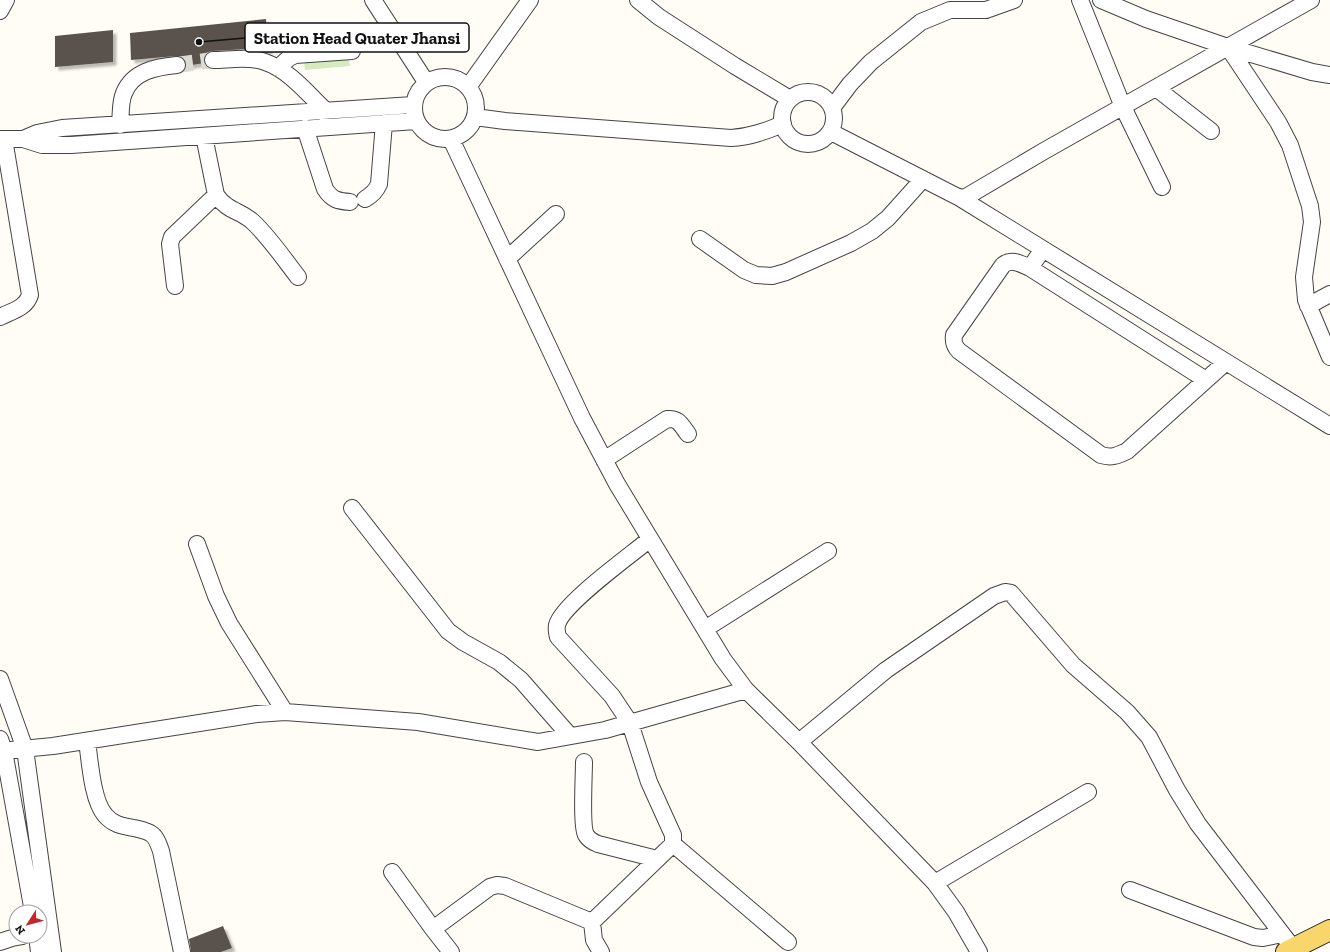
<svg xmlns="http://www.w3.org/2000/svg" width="1330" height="952" viewBox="0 0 1330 952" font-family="'Zilla Slab',serif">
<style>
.green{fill:#d5ebbd}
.building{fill:#5a524d;filter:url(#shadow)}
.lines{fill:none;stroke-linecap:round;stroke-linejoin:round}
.minor-tunnel{stroke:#dbdad3;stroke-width:16;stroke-dasharray:16 8;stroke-linecap:butt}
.minor-casing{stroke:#444;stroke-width:18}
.major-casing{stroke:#222;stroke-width:22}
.minor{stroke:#fff;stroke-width:16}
.major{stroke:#f9d66b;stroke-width:20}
.leader{fill:none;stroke:#111;stroke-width:1.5}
.callout-dot{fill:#111;stroke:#fff;stroke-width:1.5}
.callout{fill:#fff;stroke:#111;stroke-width:1.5}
.callout-label{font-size:17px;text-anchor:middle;font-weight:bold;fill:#111}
</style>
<defs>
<filter id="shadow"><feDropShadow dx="3.5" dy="3.5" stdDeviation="1" flood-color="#0004"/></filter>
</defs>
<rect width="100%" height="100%" fill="#fffdf5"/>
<!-- green -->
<path class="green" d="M347,49L350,66L305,70L303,53Z"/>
<!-- building -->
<path class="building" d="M266,19L267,35L290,31V35L337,31L336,43L294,46L288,48L268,49L269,52L246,49L212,51L208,52L205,55L204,63L186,66L184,59L181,56H176L131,60L130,33Z
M113,30V62L55,67V36Z
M223,926L232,948L221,952H191L189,939Z"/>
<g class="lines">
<!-- minor-tunnel -->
<path class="minor-tunnel" d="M177,65L213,60"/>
<defs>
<path id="minor" d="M373,0L426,82
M638,0L659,17L735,66L790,99
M1080,0L1123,107L1162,187
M1101,0L1146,19L1228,47L1312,72L1330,75
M0,11L6,0
M1228,47L1278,122L1290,145L1310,206L1312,222L1304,277L1306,300L1330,357
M213,60C228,60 251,56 265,62C289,70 308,94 325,110L326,115
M278,68L289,58L295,55L352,51
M414 108a31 31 0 1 1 62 0a31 31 0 1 1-62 0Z
M468,87L530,0
M1156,88L1211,131
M782 118a26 26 0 1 1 52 0a26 26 0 1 1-52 0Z
M832,108L850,84L871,62L921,22L950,10H986L1014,0
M475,117L505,121L731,138C750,137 766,131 783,124
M120,125C121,115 120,102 124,93C133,71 156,67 177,65
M305,128L325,189C332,200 338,201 350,202
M831,132L960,198L1330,426
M204,136L216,195C228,212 240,210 253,222C270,238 284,259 298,277
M0,139H23L42,145H71L416,121
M23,139L37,133L62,128L413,105
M451,139L582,418L617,484L723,659L746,690L799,742L935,883L956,912L979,952
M960,198L966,197L1044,151L1311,0
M365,199C372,195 376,191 379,184L384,123
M700,239L744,270L756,275L772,276L786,272L851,243L872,231L888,218L923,179
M1043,249L1030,268C1021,264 1012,258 1003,265L954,335C953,342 954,346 959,351L1101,455C1111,458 1117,456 1127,451L1226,362
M507,259L556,214
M1030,268L1206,380
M175,286L170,244L172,237L216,195
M1308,306L1330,294
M0,317C12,311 26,308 30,295L4,139
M604,460L667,419C679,418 681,425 688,434
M352,508L448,631L463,642L499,662L521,680L570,736
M197,544L216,596L229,623L285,712
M705,629L828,551
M0,679L25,749L53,952
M0,739L4,751L33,912
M87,741C90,761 92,800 105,815C117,830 135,825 150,833C156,836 159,845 161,851L182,952
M799,742L886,670L994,596L1005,592L1011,593L1073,665L1127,712L1149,737L1177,790L1198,824L1296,952
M0,751L53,746L257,714L285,712L418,722L538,742L605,730L746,690
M584,762C584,775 581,826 586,835C589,840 593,842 598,844L657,859
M673,844L788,942
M392,872L433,929
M935,883L1088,792
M1130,890L1254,937L1263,938L1282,934
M592,922L594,940L601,952
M37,936L39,952
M0,942L12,938L23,936
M451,952L433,929L490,887L497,885L505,886L592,922L673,844V835L649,782L630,723L612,696L558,637C557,633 556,630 557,625C562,604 631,555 650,539"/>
<path id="major" d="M1286,952L1330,930"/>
</defs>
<!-- minor casing -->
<use href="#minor" class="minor-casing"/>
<!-- major casing -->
<use href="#major" class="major-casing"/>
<!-- minor -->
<use href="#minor" class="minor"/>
<!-- major -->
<use href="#major" class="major"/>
</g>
<!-- callouts -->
<path class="leader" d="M199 42L245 38"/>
<circle class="callout-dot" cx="199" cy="42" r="4"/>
<rect class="callout" x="245" y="23" width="224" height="29" rx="4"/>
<g class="callout-label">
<text x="357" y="44">Station Head Quater Jhansi</text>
</g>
<!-- north arrow -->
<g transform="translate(28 924) rotate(234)"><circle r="19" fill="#ffffff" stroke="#a0a0a0"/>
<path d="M0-3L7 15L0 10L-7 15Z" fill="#c4262e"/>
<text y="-6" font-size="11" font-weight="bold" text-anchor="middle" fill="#111111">N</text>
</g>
</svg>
